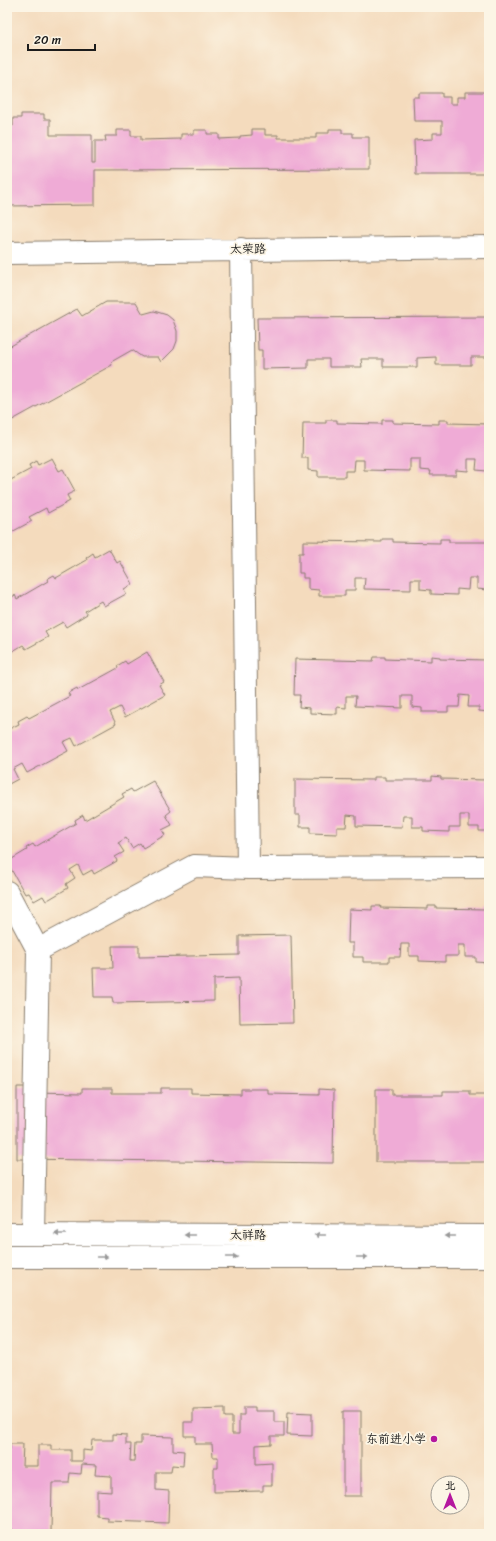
<svg xmlns="http://www.w3.org/2000/svg" width="496" height="1541" viewBox="0 0 496 1541" font-family="Sriracha,'LXGW WenKai TC',sans-serif">
<style>
.building{fill:#efabd6}
.lines{fill:none;stroke-linecap:round;stroke-linejoin:round}
.street-casing{stroke:#887c6c;stroke-width:24}
.secondary-casing{stroke:#887c6c;stroke-width:24}
.street{stroke:#fff;stroke-width:22}
.secondary{stroke:#fff;stroke-width:22}
.oneway{fill:#999}
.poi-dot{fill:#b5179e;stroke:#fcf5e5;stroke-width:1.5}
.labels{text-anchor:middle;dominant-baseline:central;stroke-width:3.5;stroke-linejoin:round;paint-order:stroke}
.street-label{font-size:12px;fill:#1c1c1c;stroke:#fcf5e5}
.poi-label{font-size:12px;fill:#1c1c1c;stroke:#fcf5e5;text-anchor:end}
</style>
<rect width="100%" height="100%" fill="#fcf5e5"/>
<filter id="ink" filterUnits="userSpaceOnUse"><feTurbulence type="fractalNoise" baseFrequency=".025" numOctaves="2"/><feDisplacementMap in="SourceGraphic" scale="8" xChannelSelector="R" yChannelSelector="G"/><feConvolveMatrix kernelMatrix="1 2 1 2 8 2 1 2 1" color-interpolation-filters="sRGB"/></filter>
<filter id="wash" filterUnits="userSpaceOnUse"><feTurbulence type="fractalNoise" baseFrequency=".012" numOctaves="4" result="noise"/><feDisplacementMap in="SourceGraphic" scale="16" xChannelSelector="R" yChannelSelector="G"/><feGaussianBlur stdDeviation="0.9" result="paint"/><feColorMatrix in="noise" values="0 0 0 0 0 0 0 0 0 0 0 0 0 0 0 0 0 1.4 0 .05"/><feComposite in="paint" operator="in"/></filter>
<g filter="url(#wash)">
<rect width="100%" height="100%" fill="#f4dbbd"/>
<g id="blocks">
<!-- building -->
<path class="building" d="M465,92H489V174H415L414,140L433,139V133H442V121H414L413,97H419V93H442V97H450V104H457V97H465Z
M21,114H44V119H50V135H92V163H95V141H106L105,136H117V130H131V136H141V140L181,139V134H194V130H207V134H219V139L240,138V136L252,135V129H265V135H278V138H316V133H329V129H342V133H353V137H369V169L95,170V205L7,206V126H13V118H21Z
M106,302H136L143,314L154,311L167,315L173,320L177,331V341L174,349L161,362L158,357H142L132,350L111,362L112,365L7,423V348L77,309L82,316Z
M489,317V357H471V365H436V357L417,358V367H383V359H361L362,367H329V359H308V368L262,369V350H258L257,318Z
M326,420H337V423L382,424V420H393V423L439,424V420H448V423L489,424V475H487V471L476,470L477,459H468V471L456,470V475H430L431,471L420,470V459H410V471L364,470V460H355L354,471H345V477H318V471L308,470V458H302L303,423H326Z
M52,458L59,471L63,469L75,491L67,495L70,501L48,513L46,508L29,517L32,521L8,534L7,482L31,469L29,465L36,461L38,465Z
M382,539H393V542L440,543V539H449V542H489V594H487V590L477,589V578H469L468,590L457,589V595L431,594V590L420,589V579H411V590L364,589L365,578H355V590H345V596H319V590L308,589V578H303V573H299V553H303V541L382,542Z
M109,549L117,563L120,561L133,584L124,589L126,594L104,606L101,601L85,611L87,614L66,627L63,622L45,632L48,637L26,649L23,645L8,654L10,658L7,660V604L10,602L9,599L15,595L17,599L48,581L47,579L54,575L56,578L87,560L86,558L93,553L95,557Z
M147,652L164,682L159,685L165,695L125,717L120,707L110,712L116,724L76,746L72,738L63,742L68,751L27,773L22,764L13,769L18,779L7,785V730L19,724L18,721L27,716L29,718L70,696L68,693L77,688L78,690L118,668L117,666L125,661L127,664Z
M431,656L440,657V659L487,660V657H489V712L479,711V707H468L469,696L460,695L459,707H448V712H422V708L412,707V696H402V708L355,706L356,696H346V708L337,707V714L310,713V708L299,707L300,695H294L295,659L373,661L374,657H385V659L431,661Z
M432,776L441,777V779L487,780V777H489V831H479V827H469V815H460V827H449V832L423,831V827H412V816H403L402,827L356,826V816L347,815L346,827H337V834L310,833V827H300V815H295V779L374,780V777H385V780H432Z
M153,781L171,811L166,815L172,825L162,830L165,835L143,848L140,843L132,848L126,838L118,843L124,852L115,857L117,861L94,874L92,870L83,875L78,865L70,870L75,878L66,884L68,888L46,901L43,896L34,901L29,893L25,894L7,862L27,850L26,848L33,844L35,847L76,823L75,820L83,815L85,820L124,797L122,794L131,789L133,792Z
M372,906H381L380,908L428,909V906H436V908L485,909V906H489V963L476,962V957H465V945H458V956H445V962L419,961V956H409V944H401L400,957H389V962H363V957H353V943H348L349,909L372,910Z
M291,935L293,1023L240,1024L239,978L214,979V1001L113,1003L112,997H94L93,968H113L112,946H139V957L239,955V936Z
M17,1087H34L33,1092L82,1093V1088H112V1093H161V1088H191V1093L241,1094V1089H268V1094L319,1095V1089L334,1090L333,1163L17,1159Z
M376,1089H392V1095H443V1091H470V1095H489V1162H376Z
M244,1407H255V1411H274V1422H284V1436H271V1444L256,1445V1464L272,1463V1485H263V1491L214,1492V1468H218V1457H213L212,1444H195V1436H184V1422H193V1409L225,1408V1417H232V1434H239V1415H244Z
M343,1411H361V1496H343Z
M288,1412L312,1413V1436L287,1435Z
M113,1434L126,1435V1444H131L130,1461H134L135,1444H141V1436L173,1437V1450L184,1451L183,1466L172,1465L171,1472H156V1490L169,1491L168,1523L107,1521V1517L97,1516V1491L111,1492V1476L95,1475L96,1465L82,1464L81,1474L70,1473L69,1483H52L51,1533L17,1534V1531H11V1528H7L9,1490H7V1449H10V1444H23L22,1466H38V1445H51V1450H71V1461H83V1450L91,1451L92,1440H113Z"/>
</g>
</g>
<g filter="url(#ink)">
<use href="#blocks" fill-opacity="0" stroke="#887c6c" stroke-width="1"/>
<g class="lines">
<defs>
<path id="street" d="M241,249L248,868
M7,253L489,247
M7,892L38,950L33,1234
M38,950L194,866L248,868L489,867"/>
<path id="secondary" d="M7,1234L489,1236
M7,1257H489"/>
</defs>
<!-- street casing -->
<use href="#street" class="street-casing"/>
<!-- secondary casing -->
<use href="#secondary" class="secondary-casing"/>
<!-- street -->
<use href="#street" class="street"/>
<!-- secondary -->
<use href="#secondary" class="secondary"/>
</g>
<!-- one-way arrows -->
<defs><path id="oneway-solid" d="M-6-.8H1V-3.2L6.5 0L1 3.2V.8H-6Z"/></defs>
<g class="oneway">
<use href="#oneway-solid" transform="translate(60 1234) rotate(-180)"/>
<use href="#oneway-solid" transform="translate(190 1235) rotate(-180)"/>
<use href="#oneway-solid" transform="translate(320 1235) rotate(-180)"/>
<use href="#oneway-solid" transform="translate(450 1236) rotate(-180)"/>
<use href="#oneway-solid" transform="translate(102 1257)"/>
<use href="#oneway-solid" transform="translate(232 1257)"/>
<use href="#oneway-solid" transform="translate(362 1257)"/>
</g>
</g>
<!-- markers -->
<circle class="poi-dot" cx="434" cy="1439" r="4"/>
<g class="labels">
<!-- street labels -->
<g class="street-label">
<text transform="translate(248 249) rotate(-1)">太荣路</text>
<text x="248" y="1235">太祥路</text>
</g>
<!-- poi labels -->
<g class="poi-label">
<text x="426" y="1439">东前进小学</text>
</g>
</g>
<!-- margin -->
<rect width="496" height="1541" fill="none" stroke="#fcf5e5" stroke-width="24"/>
<!-- north arrow -->
<g transform="translate(450 1495)"><circle r="19" fill="#fcf5e5" stroke="#a29e95"/>
<path d="M0-3L7 15L0 10L-7 15Z" fill="#b5179e"/>
<text y="-6" font-size="11" font-weight="bold" text-anchor="middle" fill="#1c1c1c">北</text>
</g>
<!-- scale -->
<path d="M28 44v6h67v-6" fill="none" stroke="#1c1c1c" stroke-width="2"/>
<text x="34" y="44" font-size="12" fill="#1c1c1c" stroke="#fcf5e5" stroke-width="3" paint-order="stroke">20 m</text>
</svg>
